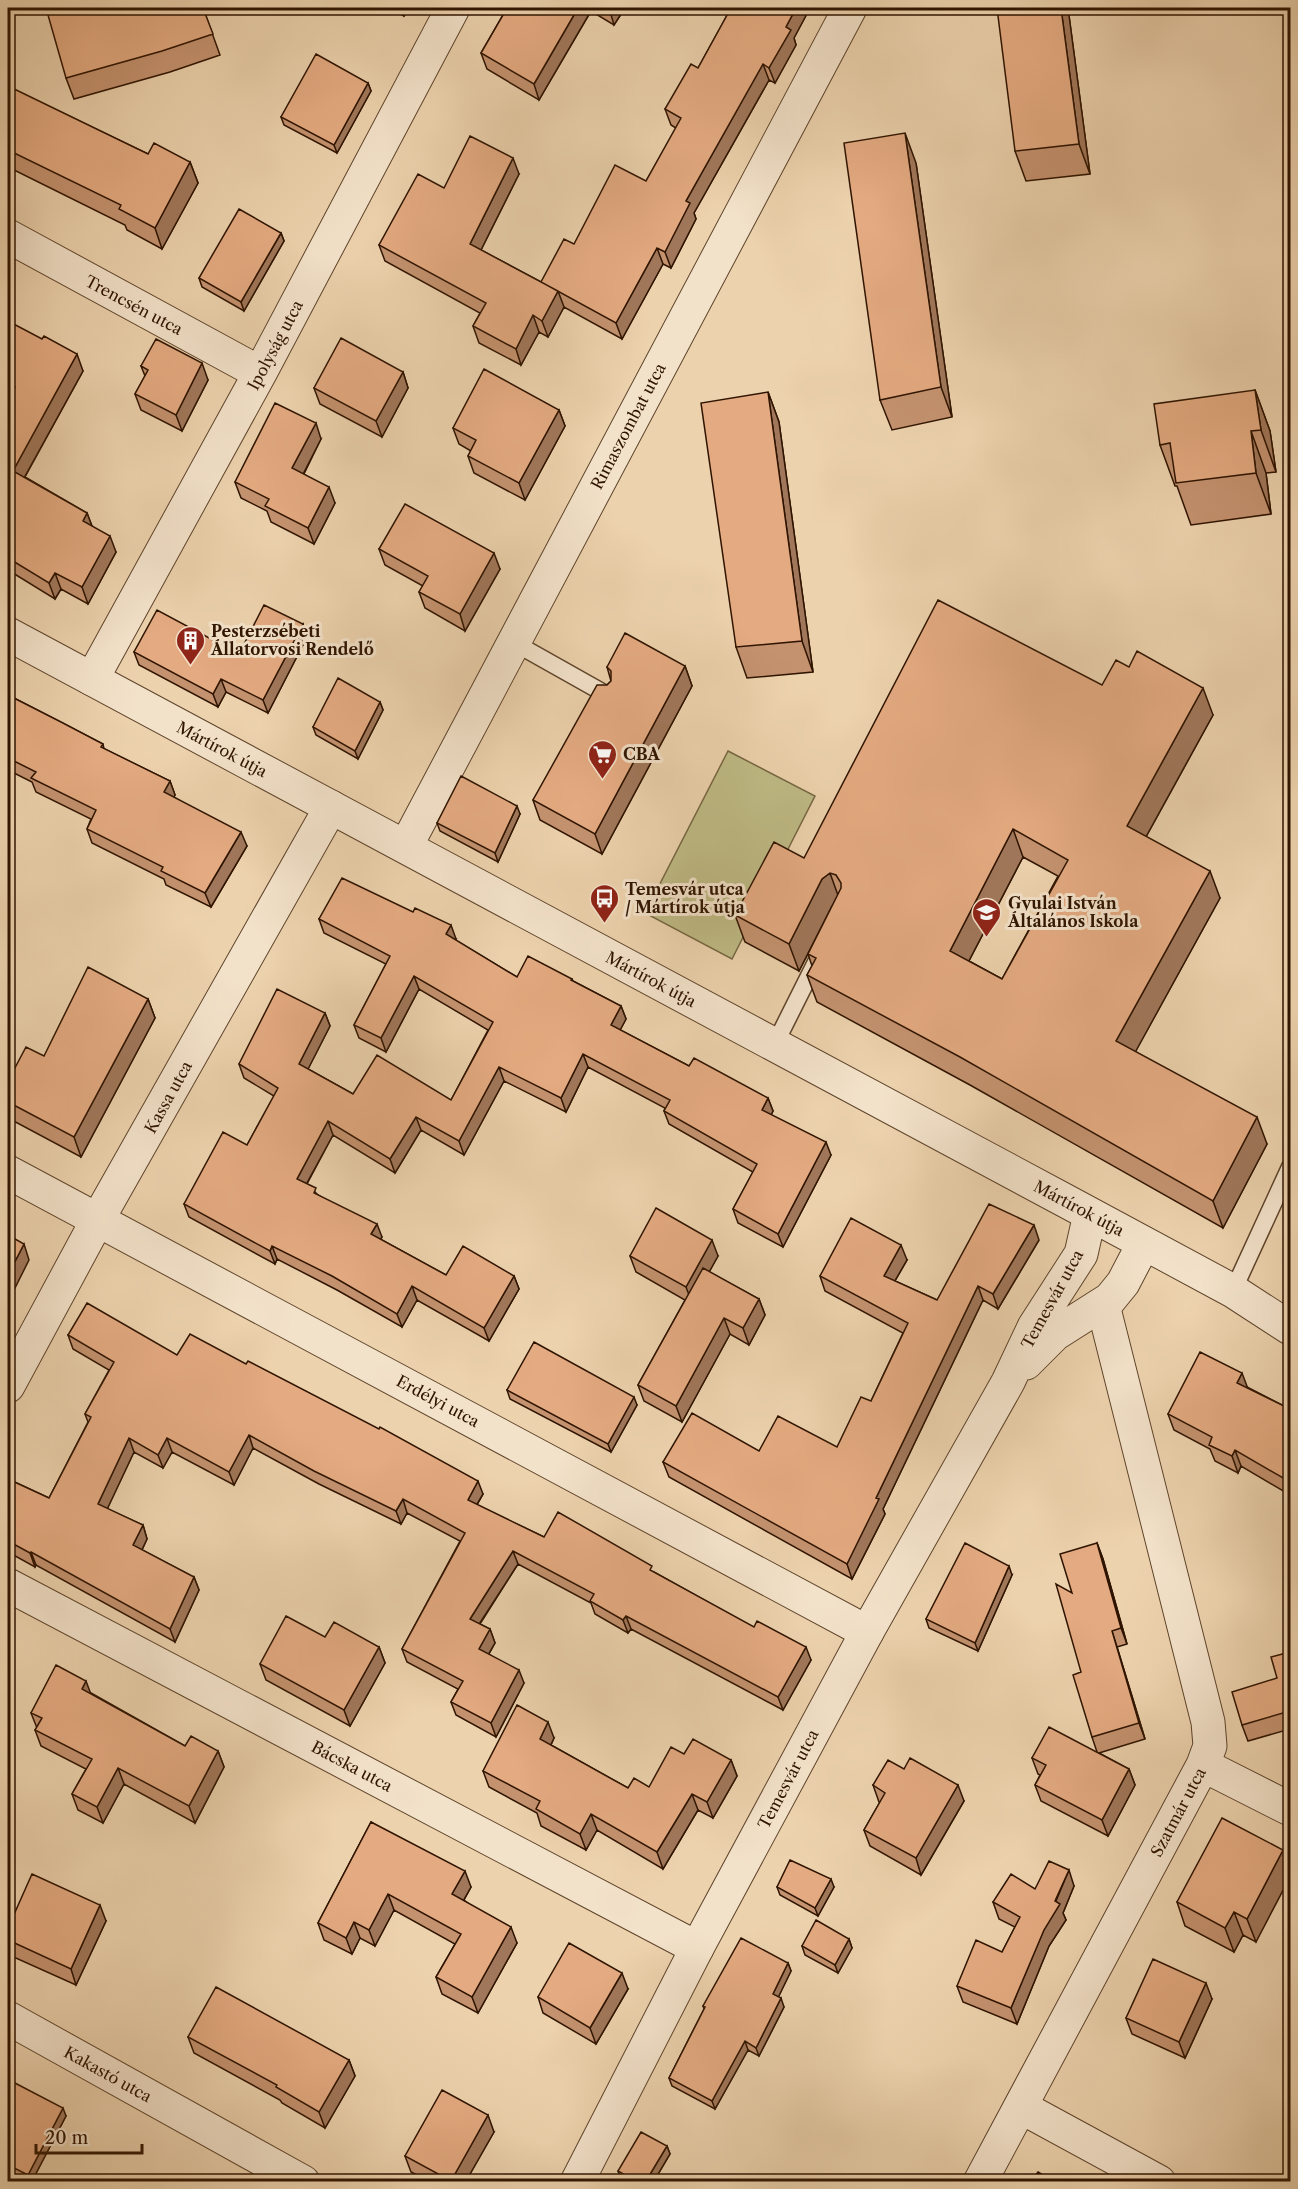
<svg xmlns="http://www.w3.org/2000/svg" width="1298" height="2189" viewBox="0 0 1298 2189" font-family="'Libre Caslon Text',serif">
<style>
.pitch{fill:#beba85;stroke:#766742;stroke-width:1.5}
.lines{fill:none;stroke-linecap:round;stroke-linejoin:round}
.service-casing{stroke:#5e442b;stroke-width:19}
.minor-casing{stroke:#5e442b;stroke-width:35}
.tertiary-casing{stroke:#5e442b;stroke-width:35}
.service{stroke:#f3e2ca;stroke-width:16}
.minor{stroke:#f3e2ca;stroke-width:33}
.tertiary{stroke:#f3e2ca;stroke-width:33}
.wall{fill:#c4926f;stroke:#2f1400;stroke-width:1.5;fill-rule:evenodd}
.shaded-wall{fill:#a0775a;stroke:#2f1400;stroke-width:1.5}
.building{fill:#e4aa81;stroke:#2f1400;stroke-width:1.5;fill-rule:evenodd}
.labels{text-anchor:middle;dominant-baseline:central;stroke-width:6;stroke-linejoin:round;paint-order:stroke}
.street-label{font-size:16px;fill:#2f1400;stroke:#f3e2ca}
.poi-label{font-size:16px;font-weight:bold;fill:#2f1400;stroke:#f3e2ca;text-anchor:start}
</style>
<rect width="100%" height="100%" fill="#ecd2ad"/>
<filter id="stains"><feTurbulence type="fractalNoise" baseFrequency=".00333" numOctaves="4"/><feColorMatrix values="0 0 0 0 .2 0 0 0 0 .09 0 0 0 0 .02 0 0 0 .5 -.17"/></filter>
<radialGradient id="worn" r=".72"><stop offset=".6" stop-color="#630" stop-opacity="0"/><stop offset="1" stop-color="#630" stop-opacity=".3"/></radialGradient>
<!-- pitch -->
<path class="pitch" d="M728,751L815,796L732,959L645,913Z"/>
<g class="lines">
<defs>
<path id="service" d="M513,642L609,696
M774,1046L818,958
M1233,1291L1290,1167"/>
<path id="minor" d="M8,236L260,373
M92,679L260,373L453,8
M406,846L850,8
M8,1172L867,1632
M8,1386L98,1219L331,807
M8,1585L697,1948
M1203,1765L1290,1809
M8,2018L303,2182
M1021,2107L1159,2182
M980,2182L1203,1765L1210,1746L1208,1722L1103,1305"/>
<path id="tertiary" d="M8,634L1064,1200L1233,1291L1290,1328
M1026,1363L1055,1334L1110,1299L1123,1283L1144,1243
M577,2182L697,1948L867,1632L1008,1382L1034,1327L1081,1254L1090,1214"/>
</defs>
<!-- service casing -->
<use href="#service" class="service-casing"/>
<!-- minor casing -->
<use href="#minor" class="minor-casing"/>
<!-- tertiary casing -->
<use href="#tertiary" class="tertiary-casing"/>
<!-- service -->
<use href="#service" class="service"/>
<!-- minor -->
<use href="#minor" class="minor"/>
<!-- tertiary -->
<use href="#tertiary" class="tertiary"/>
</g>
<!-- wall -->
<path class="wall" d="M203,8L220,55L170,72L74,99L66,78Z
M388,8H409L404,16Z
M507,8H625L614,25L591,11L539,100L487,69L481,53Z
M731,8H810L794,38L796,45L775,83L769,80L694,213L696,219L671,268L663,264L622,339L564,307L548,337L539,332L521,365L479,343L473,326L480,313L385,261L379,245L444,188L519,174L481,250L541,282L574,244L646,181L676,128L671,125L665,109L698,68Z
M1068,8L1090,174L1026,181L1015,151Z
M368,83L371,91L337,153L284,125L281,117Z
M8,87L148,154L190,162L198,183L162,249L127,230L125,225L8,167Z
M916,163L952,417L892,430L880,400Z
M281,233L284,241L244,311L202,287L199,278Z
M8,321L83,371L25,477L87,513L92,526L116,552L88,604L61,589L55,599L8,570V402L10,398L8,396Z
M141,366L208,380L182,431L141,410L135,394L145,376Z
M403,372L408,388L382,437L320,404L314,388Z
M1255,390L1270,431L1276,472L1266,473L1271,514L1191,525L1177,486H1175L1160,445Z
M768,392L779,422L813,672L747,678L736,647Z
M559,410L565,426L525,500L474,473L468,456L471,451L459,444L453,428Z
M321,439L304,474L335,503L314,544L271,522L267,511L241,498L235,482Z
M379,549L500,569L465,631L425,608L419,592L423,586L385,565Z
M303,624L307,637L268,713L226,692L218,707L139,665L134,652L239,654Z
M685,666L692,686L602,854L540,820L533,800L607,685L611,681L607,667Z
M1102,685L1213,715L1146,837L1220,898L1135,1052L1267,1144L1223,1228L970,1085L817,1002L807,975L812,966L808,954L799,971L745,942L735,915L804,858ZM1023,857L1058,876L1002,979L969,961Z
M8,695L103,744L104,749L170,781L175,795L174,797L247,846L211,907L166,885L164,879L92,843L87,829L91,819L36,792L32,782L8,770Z
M380,702L383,710L358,759L316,735L313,727Z
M520,814L498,862L440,831L437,823Z
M319,919L456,939L455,940L517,977L572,979L573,981L621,1006L626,1019L620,1030L689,1066L768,1098L773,1111L771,1115L831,1155L783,1247L738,1223L733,1209L753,1172L669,1124L664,1111L665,1108L588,1067L566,1112L504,1081L464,1155L421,1130L395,1173L333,1135L307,1184L318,1195L382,1237L380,1239L446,1275L514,1276L519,1289L489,1341L417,1300L402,1327L337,1290L277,1259L275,1264L189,1217L184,1204L247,1145L274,1096L244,1078L239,1064L325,1013L330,1026L308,1069L353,1094L451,1100L488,1030L419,989L386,1052L359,1038L354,1025L386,964L324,933Z
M148,999L155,1018L81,1157L8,1118V1081L44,1056Z
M1039,1240L998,1309L983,1300L883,1509L885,1514L852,1579L669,1477L663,1462L759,1451L837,1447L871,1401L903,1333L825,1291L820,1276L907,1260L895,1281L937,1300Z
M630,1256H718L709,1272L759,1299L765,1315L749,1345L730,1334L682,1422L644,1401L638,1385L685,1300L636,1272Z
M68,1335L177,1355L483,1494L477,1505L544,1537L654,1572L811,1660L783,1710L631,1629L628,1633L595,1614L591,1603L518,1564L480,1624L490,1629L495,1643L489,1654L524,1683L496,1737L456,1715L451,1702L458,1689L407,1662L402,1649L460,1541L407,1513L401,1524L319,1484L253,1448L234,1485L172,1452L163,1468L134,1452L107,1509L143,1525L147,1539L142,1550L194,1577L199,1590L175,1642L36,1565L35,1567L8,1552V1479L49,1498L88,1422L85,1414L109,1370L73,1349Z
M1247,1387L1290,1409V1495L1241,1466L1238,1473L1215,1461L1210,1449L1174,1430L1168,1414Z
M507,1390L637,1405L611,1452L510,1399Z
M1097,1543L1103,1559L1127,1644L1117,1647L1145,1739L1099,1753L1129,1769L1135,1785L1108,1836L1041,1801L1035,1785L1040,1775L1038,1774L1032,1758L1097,1752L1092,1737L1081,1672L1072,1593Z
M1012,1575L978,1651L929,1628L926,1619Z
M325,1637L379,1647L385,1663L350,1726L266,1680L260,1664Z
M1290,1652V1729L1248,1741L1242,1725L1277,1678Z
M91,1693L185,1746L218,1751L224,1767L195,1823L124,1784L103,1823L78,1810L72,1794L86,1769L41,1746L35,1730L37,1728L31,1713Z
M554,1738L551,1745L628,1788L649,1787L684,1754L731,1760L737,1776L713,1818L698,1810L663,1869L597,1830L586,1850L541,1826L537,1813L489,1787L483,1771Z
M873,1785L964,1801L921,1875L870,1846L864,1830L880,1802H879Z
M371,1822L471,1887L464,1900L517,1943L478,2013L442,1994L436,1977L455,1944L394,1910L375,1946L360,1938L352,1954L324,1940L318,1923Z
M1283,1850L1256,1942L1243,1935L1234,1952L1185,1926L1177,1902Z
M1074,1886L1063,1913L1066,1920L1049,1946L1017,2024L963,2002L957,1986L1002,1952L1015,1927L999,1919L993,1902L1035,1889Z
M777,1887H834L818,1916L780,1895Z
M106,1921L76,1985L9,1955L8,1951V1928Z
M849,1939L852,1948L838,1973L805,1955L802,1946Z
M788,1963L791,1971L778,1997L784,2007L759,2056L748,2050L715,2109L672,2086L669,2078L704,2009L703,2006Z
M628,1989L596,2044L543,2013L538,1997Z
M1212,1999L1185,2058L1132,2034L1126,2018Z
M188,2037L349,2060L355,2076L325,2128L282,2103L280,2100L194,2053Z
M8,2093L66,2116L32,2181H27L8,2171Z
M494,2132L466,2181H429L411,2172L405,2156Z
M667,2146L670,2154L654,2181H624L621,2180L618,2171Z"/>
<!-- shaded-wall -->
<path class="shaded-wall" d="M400,8H409L404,16Z
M578,8H590L591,11L539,100L534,84Z
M609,8H625L614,25Z
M796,8H810L794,38L796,45L775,83L769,68L786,27Z
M1061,8H1068L1090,174L1079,144Z
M763,64L769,80L694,213L696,219L671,268L665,252L686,201Z
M368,83L371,91L337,153L334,145Z
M905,133L916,163L952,417L941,387Z
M513,158L519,174L476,260L470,244Z
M190,162L198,183L162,249L155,228Z
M281,233L284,241L244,311L241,302Z
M657,248L663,264L622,339L616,323Z
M558,291L564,307L548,337L542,321Z
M533,315L539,332L521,365L516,349Z
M77,354L83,371L19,487L13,471Z
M202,363L208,380L182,431L176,415Z
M403,372L408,388L382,437L376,421Z
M1255,390L1270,431L1276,472L1261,430Z
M768,392L779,422L813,672L802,641Z
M559,410L565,426L525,500L519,483Z
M316,423L321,439L298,484L292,468Z
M1251,431L1266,473L1271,514L1256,473Z
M329,487L335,503L314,544L308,528Z
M87,513L93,529L83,521Z
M110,536L116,552L88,604L82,587Z
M494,553L500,569L465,631L460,614Z
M55,573L61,589L55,599L49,583Z
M303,624L307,637L268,713L263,700Z
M685,666L692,686L602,854L595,834Z
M221,679L226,692L218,707L213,694Z
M1203,688L1213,715L1137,853L1127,826Z
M380,702L383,710L358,759L355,751Z
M170,781L175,795L169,806L164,792Z
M517,806L520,814L498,862L495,853Z
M1013,829L1023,857L960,978L950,951Z
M241,832L247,846L211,907L205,893Z
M1210,871L1220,898L1126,1069L1116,1041Z
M830,873L840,901L832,906L799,971L789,944L822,879Z
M451,925L456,939L451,947L446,934Z
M414,976L419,989L386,1052L381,1038Z
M148,999L155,1018L81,1157L74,1137Z
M621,1006L626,1019L616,1038L611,1025Z
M325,1013L330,1026L304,1077L299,1064Z
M583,1054L588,1067L566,1112L561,1098Z
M499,1067L504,1081L464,1155L459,1141Z
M768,1098L773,1111L767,1124L762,1110Z
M416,1117L421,1130L395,1173L390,1159Z
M1257,1117L1267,1144L1223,1228L1213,1201Z
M328,1121L333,1135L302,1192L297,1179Z
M826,1142L831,1155L783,1247L778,1234Z
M377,1224L382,1237L376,1247L371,1234Z
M1034,1225L1039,1240L998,1309L993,1294Z
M712,1240L718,1256L692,1303L686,1287Z
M24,1244L29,1260L8,1302V1275Z
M901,1245L907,1260L889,1291L884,1276Z
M272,1246L277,1259L275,1264L270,1251Z
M514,1276L519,1289L489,1341L484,1328Z
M412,1286L417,1300L402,1327L397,1314Z
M978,1286L983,1300L883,1509L885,1514L852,1579L847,1564L876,1498Z
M759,1299L765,1315L749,1345L743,1328Z
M724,1318L730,1334L682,1422L676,1406Z
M1242,1373L1248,1389L1237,1383Z
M634,1397L637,1405L611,1452L608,1444Z
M249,1435L253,1448L234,1485L229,1472Z
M129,1438L134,1452L103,1518L98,1504Z
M167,1438L172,1452L163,1468L158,1455Z
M1235,1450L1241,1466L1238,1473L1232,1456Z
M478,1481L483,1494L472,1513L468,1500Z
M403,1499L407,1513L401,1524L396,1511Z
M143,1525L147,1539L138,1558L133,1545Z
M1097,1543L1103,1559L1127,1644L1121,1628Z
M513,1551L518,1564L474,1632L470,1619Z
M31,1552L36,1565L35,1567L30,1553Z
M1009,1566L1012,1575L978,1651L975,1643Z
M194,1577L199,1590L175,1642L170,1629Z
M626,1616L631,1629L628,1633L623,1620Z
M490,1629L495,1643L484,1662L479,1649Z
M1112,1631L1117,1647L1145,1739L1139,1723Z
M379,1647L385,1663L350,1726L344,1710Z
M806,1647L811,1660L783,1710L778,1697Z
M519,1670L524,1683L496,1737L491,1723Z
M86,1681L92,1697L82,1689Z
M548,1722L554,1738L546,1755L540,1739Z
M218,1751L224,1767L195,1823L189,1806Z
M731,1760L737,1776L713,1818L707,1802Z
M118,1768L124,1784L103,1823L97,1807Z
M1129,1769L1135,1785L1108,1836L1102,1820Z
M958,1785L964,1801L921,1875L916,1858Z
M692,1794L698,1810L663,1869L657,1852Z
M591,1814L597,1830L586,1850L580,1834Z
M1283,1850L1290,1870V1877L1256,1942L1247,1919Z
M1069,1870L1074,1886L1063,1913L1066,1920L1049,1946L1017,2024L1011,2008Z
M465,1871L471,1887L458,1910L452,1894Z
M831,1879L834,1887L818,1916L815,1908Z
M388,1894L394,1910L375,1946L369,1930Z
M100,1905L106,1921L76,1985L71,1969Z
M1234,1912L1243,1935L1234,1952L1225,1928Z
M354,1922L360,1938L352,1954L346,1938Z
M511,1927L517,1943L478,2013L472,1997Z
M849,1939L852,1948L838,1973L835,1965Z
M788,1963L791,1971L776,2002L773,1994Z
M622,1973L628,1989L596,2044L590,2028Z
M1206,1983L1212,1999L1185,2058L1179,2042Z
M781,1998L784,2007L759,2056L756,2048Z
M745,2041L748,2050L715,2109L712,2101Z
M349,2060L355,2076L325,2128L319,2112Z
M63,2108L66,2116L32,2181H30L28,2175Z
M488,2115L494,2132L466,2181H451Z
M667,2146L670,2154L654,2181H646Z"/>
<!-- building -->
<path class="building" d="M46,8H203L213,34L162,51L66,78Z
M507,8H578L534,84L481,53Z
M731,8H796L786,27L791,30L769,68L763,64L686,201L690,203L665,252L657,248L616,323L541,282L564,239L574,244L615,165L646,181L681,118L665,109L691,64L698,68Z
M997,8H1061L1079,144L1015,151Z
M316,54L368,83L334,145L281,117Z
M8,86L148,154L154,143L190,162L155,228L119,209L121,205L8,150Z
M905,133L941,387L880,400L844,143Z
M470,136L513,158L470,244L558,291L542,321L533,315L516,349L473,326L486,303L379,245L418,174L444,188Z
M239,209L281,233L241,302L199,278Z
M8,321L42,339L44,336L77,354L13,471L87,513L83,521L110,536L82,587L55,573L49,583L8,558V402L15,387L8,383Z
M341,338L403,372L376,421L314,388Z
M156,339L202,363L176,415L135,394L148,370L141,366Z
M484,369L559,410L519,483L468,456L476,440L453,428Z
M1255,390L1261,430L1251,431L1256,473L1176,483L1170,443L1160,445L1154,404Z
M768,392L802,641L736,647L701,403Z
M275,403L316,423L292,468L329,487L308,528L265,506L269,499L235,482Z
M405,504L494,553L460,614L419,592L428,576L379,549Z
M938,600L1102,685L1116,660L1129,667L1137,651L1203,688L1127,826L1210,871L1116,1041L1257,1117L1213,1201L960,1057L807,975L816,958L808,954L841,888V883L836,875L830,873L822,879L789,944L735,915L774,842L804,858ZM1013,829L1068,860L1002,979L950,951Z
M264,605L303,624L263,700L221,679L213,694L134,652L157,610L239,654Z
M625,633L685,666L595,834L533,800L597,685H607L611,681V671L607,667Z
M338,678L380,702L355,751L313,727Z
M8,695L61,722L103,744L101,747L170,781L164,792L241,832L205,893L161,871L163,867L87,829L96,810L31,778L36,772L8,758Z
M461,776L517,806L495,853L437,823Z
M342,878L413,912L415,908L451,925L446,934L517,977L528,956L572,979L571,980L621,1006L611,1025L689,1066L694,1058L768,1098L762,1110L826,1142L778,1234L733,1209L757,1164L664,1111L670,1100L583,1054L561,1098L499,1067L459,1141L416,1117L390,1159L328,1121L297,1179L316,1188L314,1193L377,1224L371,1234L446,1275L463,1246L514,1276L484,1328L412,1286L397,1314L332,1276L272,1246L270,1251L184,1204L223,1132L247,1145L278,1088L239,1064L277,989L325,1013L299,1064L353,1094L377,1055L451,1100L493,1022L414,976L381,1038L354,1025L390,956L319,919Z
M88,967L148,999L74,1137L8,1102V1081L26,1047L44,1056Z
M989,1204L1034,1225L993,1294L978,1286L876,1498L879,1499L847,1564L663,1462L692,1413L759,1451L778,1416L837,1447L861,1397L871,1401L908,1323L820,1276L851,1218L901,1245L884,1276L937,1300Z
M656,1208L712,1240L686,1287L630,1256Z
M8,1235L24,1244L8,1275Z
M703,1268L759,1299L743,1328L724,1318L676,1406L638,1385Z
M87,1303L177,1355L190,1334L246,1364L248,1361L379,1429L380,1427L478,1481L468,1500L544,1537L558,1512L652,1566L650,1570L754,1627L757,1621L806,1647L778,1697L626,1616L623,1620L590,1601L594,1594L513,1551L470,1619L490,1629L479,1649L519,1670L491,1723L451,1702L463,1681L402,1649L465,1533L403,1499L396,1511L314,1471L249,1435L229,1472L167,1438L158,1455L129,1438L98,1504L143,1525L133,1545L194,1577L170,1629L31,1552L30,1553L8,1541V1479L49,1498L91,1417L85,1414L114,1362L68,1335Z
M534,1342L634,1397L608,1444L507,1390Z
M1200,1352L1242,1373L1237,1383L1290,1409V1482L1235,1450L1232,1456L1209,1445L1212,1437L1168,1414Z
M965,1543L1009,1566L975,1643L926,1619Z
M1097,1543L1121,1628L1112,1631L1139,1723L1092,1737L1073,1675L1081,1672L1056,1584L1072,1593L1060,1554Z
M286,1616L325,1637L334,1622L379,1647L344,1710L260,1664Z
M1290,1652V1711L1242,1725L1232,1692L1277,1678L1271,1657Z
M56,1665L86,1681L82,1689L185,1746L191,1736L218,1751L189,1806L118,1768L97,1807L72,1794L92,1759L35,1730L42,1718L31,1713Z
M517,1705L548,1722L540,1739L628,1788L634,1778L649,1787L671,1747L684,1754L693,1739L731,1760L707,1802L692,1794L657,1852L591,1814L580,1834L536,1809L540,1801L483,1771Z
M1049,1727L1129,1769L1102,1820L1035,1785L1046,1765L1032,1758Z
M910,1758L958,1785L916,1858L864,1830L885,1793L873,1785L888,1760L904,1769Z
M1222,1818L1283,1850L1247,1919L1234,1912L1225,1928L1177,1902Z
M371,1822L465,1871L452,1894L511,1927L472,1997L436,1977L461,1934L388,1894L369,1930L354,1922L346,1938L318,1923Z
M790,1860L831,1879L815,1908L777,1887Z
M1049,1861L1069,1870L1055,1901L1060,1904L1044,1930L1011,2008L957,1986L976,1940L1002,1952L1020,1917L993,1902L1011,1874L1035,1889Z
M32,1874L100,1905L71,1969L8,1940V1928Z
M816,1920L849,1939L835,1965L802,1946Z
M741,1938L788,1963L773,1994L781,1998L756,2048L745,2041L712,2101L669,2078L705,2007L703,2006Z
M569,1943L622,1973L590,2028L538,1997Z
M1153,1959L1206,1983L1179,2042L1126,2018Z
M216,1987L349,2060L319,2112L276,2087L277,2085L188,2037Z
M13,2082L63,2108L28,2175L8,2165V2093Z
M442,2090L488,2115L451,2181L405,2156Z
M641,2132L667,2146L646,2181H635L618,2171Z
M1290,2171V2181H1285Z
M1038,2172L1053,2181H1031Z
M194,2177L202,2181H192Z"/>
<!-- icons -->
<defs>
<symbol id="building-pin" viewBox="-11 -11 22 30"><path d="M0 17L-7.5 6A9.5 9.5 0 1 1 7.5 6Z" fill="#8f2418" stroke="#f3e2ca"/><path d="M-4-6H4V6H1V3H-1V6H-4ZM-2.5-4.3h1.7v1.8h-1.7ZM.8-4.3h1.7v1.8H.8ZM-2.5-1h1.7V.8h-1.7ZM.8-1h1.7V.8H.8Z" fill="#fff"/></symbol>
<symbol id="supermarket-pin" viewBox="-11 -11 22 30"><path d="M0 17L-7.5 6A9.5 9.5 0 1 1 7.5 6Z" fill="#8f2418" stroke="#f3e2ca"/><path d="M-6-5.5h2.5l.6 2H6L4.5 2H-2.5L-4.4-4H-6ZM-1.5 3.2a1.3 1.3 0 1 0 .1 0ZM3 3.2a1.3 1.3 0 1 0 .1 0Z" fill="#fff"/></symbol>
<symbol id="bus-pin" viewBox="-11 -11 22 30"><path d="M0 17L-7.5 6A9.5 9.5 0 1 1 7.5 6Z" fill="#8f2418" stroke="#f3e2ca"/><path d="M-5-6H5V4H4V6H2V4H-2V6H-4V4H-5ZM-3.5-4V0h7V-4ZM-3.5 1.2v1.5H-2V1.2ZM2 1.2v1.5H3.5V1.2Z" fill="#fff"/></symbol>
<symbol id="school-pin" viewBox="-11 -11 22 30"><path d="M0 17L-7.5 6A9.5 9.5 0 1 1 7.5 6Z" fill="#8f2418" stroke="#f3e2ca"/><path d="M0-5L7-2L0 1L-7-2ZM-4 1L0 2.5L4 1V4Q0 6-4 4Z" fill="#fff"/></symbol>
</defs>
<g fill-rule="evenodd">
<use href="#building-pin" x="174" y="624" width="33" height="45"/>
<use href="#supermarket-pin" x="586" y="738" width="33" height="45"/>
<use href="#bus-pin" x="588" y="882" width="33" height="45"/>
<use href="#school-pin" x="970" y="896" width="33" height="45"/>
</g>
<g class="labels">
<!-- street labels -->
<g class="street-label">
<text transform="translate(134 305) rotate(28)">Trencsén utca</text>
<text transform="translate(275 345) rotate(-62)">Ipolyság utca</text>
<text transform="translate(628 426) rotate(-62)">Rimaszombat utca</text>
<text transform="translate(222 749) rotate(28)">Mártírok útja</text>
<text transform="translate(651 979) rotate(28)">Mártírok útja</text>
<text transform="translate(168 1097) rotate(-61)">Kassa utca</text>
<text transform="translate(1079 1208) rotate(28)">Mártírok útja</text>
<text transform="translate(1052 1299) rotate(-61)">Temesvár utca</text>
<text transform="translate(438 1401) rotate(28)">Erdélyi utca</text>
<text transform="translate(352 1766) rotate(28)">Bácska utca</text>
<text transform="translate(788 1779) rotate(-62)">Temesvár utca</text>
<text transform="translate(1178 1812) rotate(-62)">Szatmár utca</text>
<text transform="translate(108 2074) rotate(29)">Kakastó utca</text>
</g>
<!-- poi labels -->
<g class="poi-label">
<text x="211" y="631">Pesterzsébeti<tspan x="211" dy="18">Állatorvosi Rendelő</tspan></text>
<text x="623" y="754">CBA</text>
<text x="625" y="889">Temesvár utca<tspan x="625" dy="18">/ Mártírok útja</tspan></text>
<text x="1008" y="903">Gyulai István<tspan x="1008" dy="18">Általános Iskola</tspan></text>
</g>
</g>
<!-- margin -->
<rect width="1298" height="2189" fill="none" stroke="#ecd2ad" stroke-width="30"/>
<rect x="9" y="9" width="1280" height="2171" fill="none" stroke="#2f1400" stroke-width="3"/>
<rect x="15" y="15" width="1268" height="2159" fill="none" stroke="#2f1400" stroke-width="1.5"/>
<!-- scale -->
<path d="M36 2144v9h106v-9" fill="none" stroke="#2f1400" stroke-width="3"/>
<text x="45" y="2144" font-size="18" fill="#2f1400" stroke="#f3e2ca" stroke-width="4.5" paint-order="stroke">20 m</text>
<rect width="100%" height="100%" filter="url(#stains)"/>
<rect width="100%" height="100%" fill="url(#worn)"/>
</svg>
